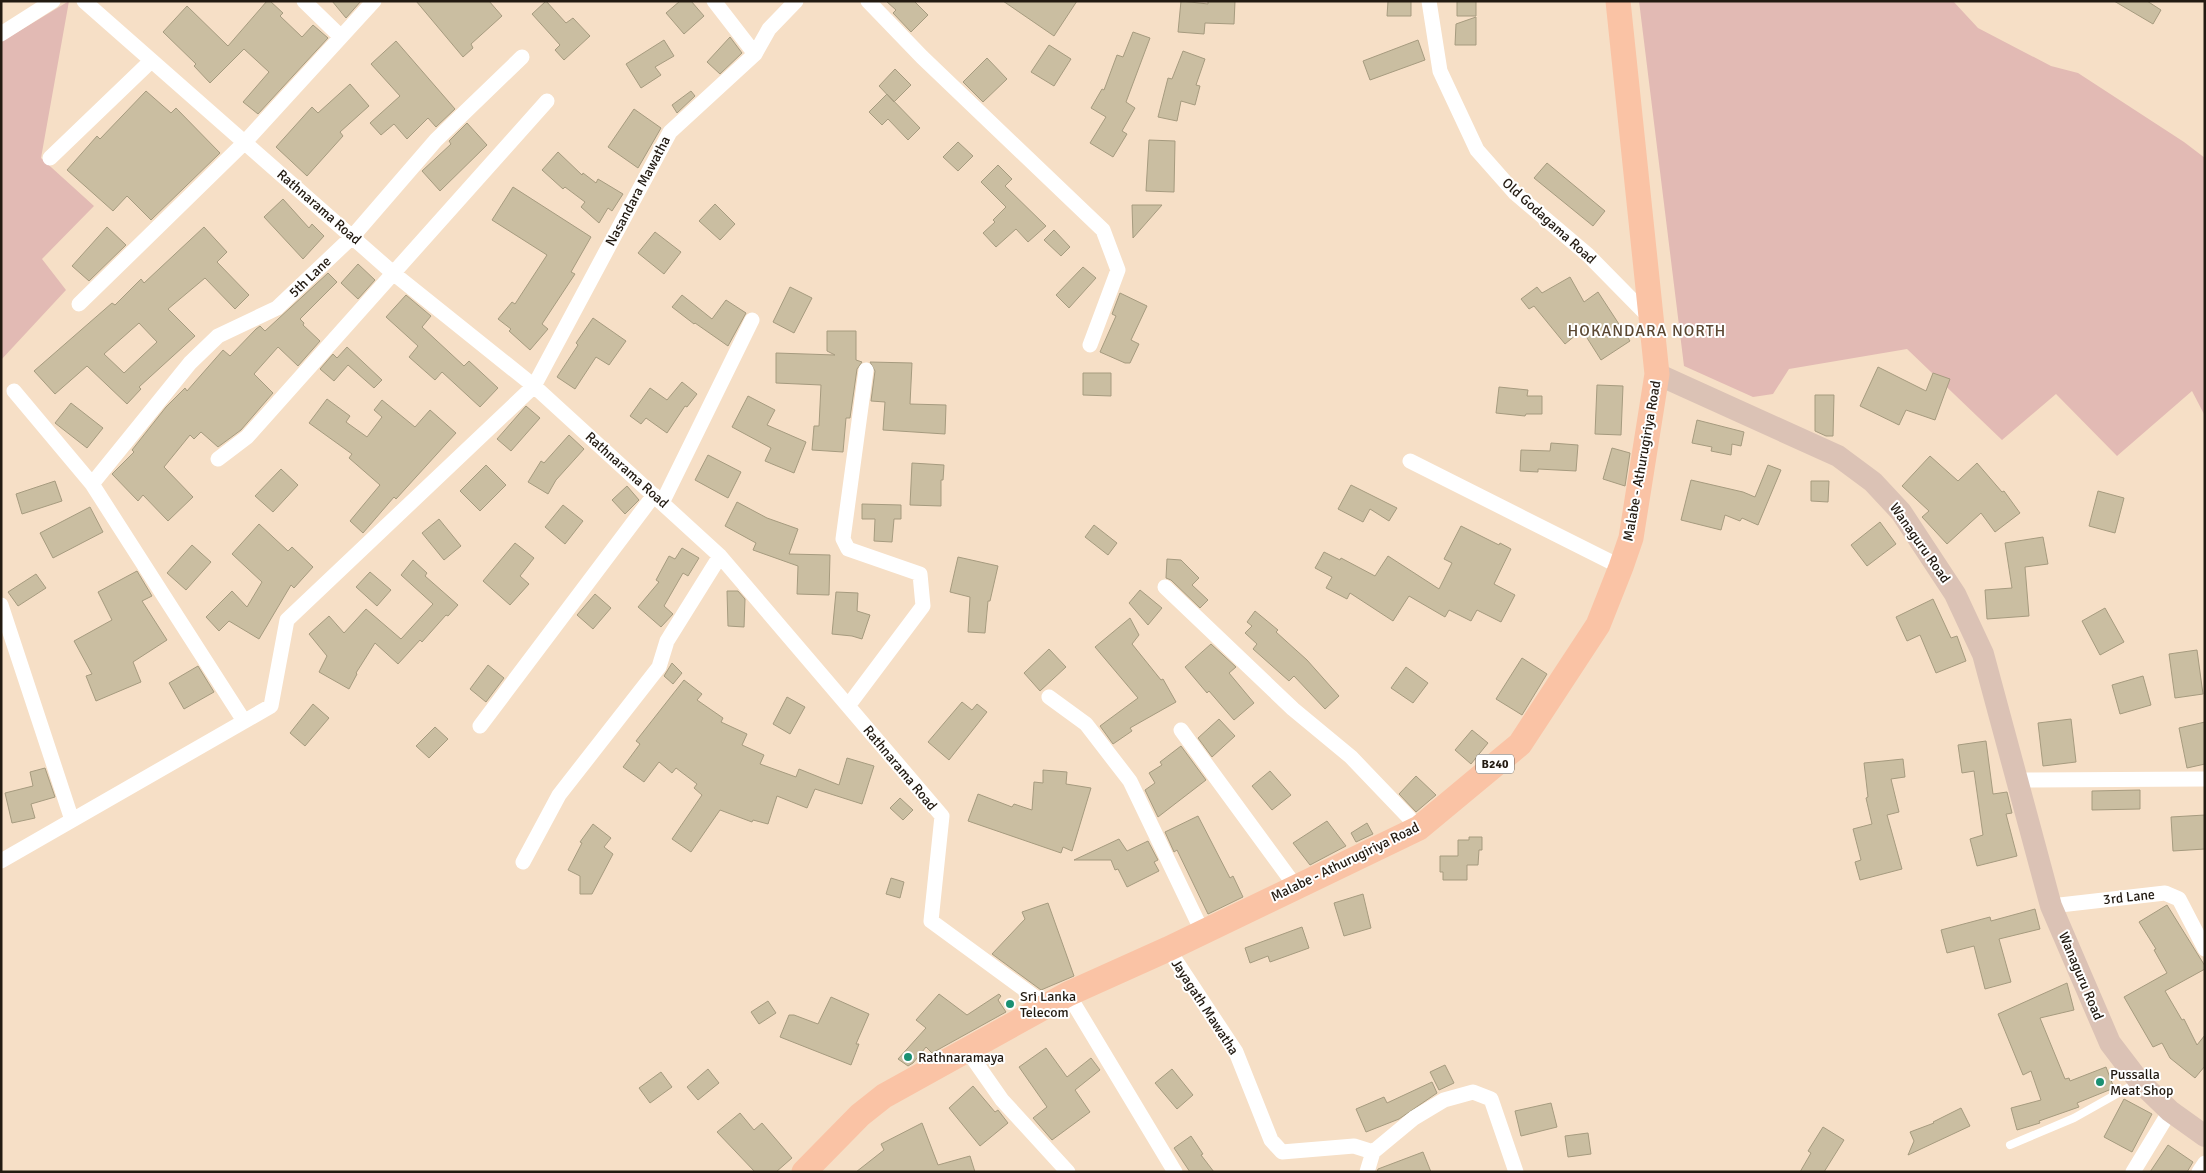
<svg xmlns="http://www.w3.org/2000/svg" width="2206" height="1173" viewBox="0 0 2206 1173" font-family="Signika,sans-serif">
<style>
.green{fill:#e2bab4}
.building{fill:#cabea1;stroke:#a69b7f;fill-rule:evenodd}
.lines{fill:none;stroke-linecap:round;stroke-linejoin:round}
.lane{stroke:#fff;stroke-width:8}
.street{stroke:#fff;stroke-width:15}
.secondary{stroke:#dbc2b5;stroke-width:22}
.primary{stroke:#fac3a5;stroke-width:25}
.poi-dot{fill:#1a9073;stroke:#fff;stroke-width:2}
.labels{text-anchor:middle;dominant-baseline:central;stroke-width:4;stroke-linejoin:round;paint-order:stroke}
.shield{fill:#fff;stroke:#645f58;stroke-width:1}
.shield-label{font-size:12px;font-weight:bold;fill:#221a11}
.street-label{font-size:14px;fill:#221a11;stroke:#fff}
.poi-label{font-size:14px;fill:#221a11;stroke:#fff;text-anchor:start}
.quarter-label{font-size:16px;letter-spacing:1px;fill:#5a4732;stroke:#fff}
</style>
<rect width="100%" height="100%" fill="#f6dfc6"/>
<!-- green -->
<path class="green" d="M69,1L41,158L94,206L42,259L66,290L1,360V42Z
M1639,1H1953L1978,28L2051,66L2078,73L2184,142L2205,158V416L2192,391L2117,456L2056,394L2002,440L1907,349L1789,369L1773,394L1753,397L1684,366Z"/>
<!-- building -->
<path class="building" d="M267,1H270L283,13L280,16L302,37L313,25L328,38L258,114L243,102L269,72L244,49L210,83L194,66L196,64L163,32L187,6L228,46Z
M332,1H361L346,18Z
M416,1H489L502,16L471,44L473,48L463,57Z
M546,1L566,23L573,18L590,36L564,60L555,50L560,45L532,14Z
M680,1H691L704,16L684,34L666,13Z
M886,1H914L928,15L911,32L893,13L896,10Z
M1003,1H1077L1054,36Z
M1181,1L1208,4V1H1235L1234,24L1205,23L1204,34L1178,32Z
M1388,1H1411V16H1387Z
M1457,1H1476V16H1457Z
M2114,1H2147L2161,10L2153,24Z
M1476,17V45H1455L1456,24Z
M1133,32L1150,38L1126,102L1135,108L1122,131L1127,134L1113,157L1090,143L1106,117L1091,108L1102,89L1104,90L1117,55L1123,57Z
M730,37L742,53L720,74L707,62Z
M664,40L674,56L655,67L661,75L641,88L626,64Z
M1418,40L1425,60L1370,80L1363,61Z
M396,41L455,109L436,127L428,118L407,139L394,124L381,135L370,123L400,96L371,64Z
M1049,45L1071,59L1054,86L1031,72Z
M1183,51L1205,59L1196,85L1200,86L1195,105L1181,101L1177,121L1158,117L1168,78L1172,79Z
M987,58L1007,79L983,102L963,82Z
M895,69L911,85L894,102L879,86Z
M350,84L369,106L340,132L343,136L307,176L276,147L312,107L318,113Z
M146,91L171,113L176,108L220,153L151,220L127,196L113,211L67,170L97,136L100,139Z
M691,91L695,96L677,113L672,105Z
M887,94L920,128L908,140L888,119L882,125L869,112Z
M634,109L661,128L638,168L608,147Z
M467,123L487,145L440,191L422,171L451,144L449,141Z
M1149,140L1175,141L1174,192L1146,191Z
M958,142L973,156L958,171L943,157Z
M558,152L582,175L583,173L596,183L598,179L623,194L612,211L608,208L599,223L581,207L585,202L565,187L563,189L542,170Z
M1547,163L1605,211L1593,226L1534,178Z
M998,165L1012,179L1005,186L1046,226L1028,242L1016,229L996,247L983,233L995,222L993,220L1006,207L981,182Z
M513,187L591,237L571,272L575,274L542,324L548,329L530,350L509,331L511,329L498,319L512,302L515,304L547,255L492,220Z
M283,199L309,228L312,224L324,236L303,259L264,217Z
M715,204L735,224L720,240L699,221Z
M1132,205H1162L1133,238Z
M107,227L126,245L89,281L72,266Z
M204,227L227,252L217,262L249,295L235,309L205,278L168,309L195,336L139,387L141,389L127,404L87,366L55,394L34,371L112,303L115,305L141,279L144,283ZM139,323L157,342L124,373L104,354Z
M1054,230L1070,247L1061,256L1044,240Z
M655,232L681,252L664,274L638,253Z
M358,264L375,280L358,299L341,283Z
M1083,267L1096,278L1069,308L1056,295Z
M328,273L337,282L300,319L304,323L303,325L320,341L298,366L278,347L254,374L273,393L241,430L218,447L201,432L194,439L190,435L164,467L193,497L168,521L143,495L138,501L112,474L134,452L132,450L166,407L185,388L187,391L223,350L230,356L256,329L260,326L265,331Z
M1570,277L1584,302L1598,292L1630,341L1601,360L1582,330L1565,344L1534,306L1529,309L1521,299L1537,287L1542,293Z
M790,287L812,298L794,333L773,322Z
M1120,293L1147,306L1131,340L1139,344L1130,363H1125L1100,352L1116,316L1112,314Z
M406,295L431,316L422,327L464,366L469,361L498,388L480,407L442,372L435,380L409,357L418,346L386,317Z
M682,295L712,319L726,300L746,313L728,346L695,323L694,324L672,307Z
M593,318L626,341L609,365L596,357L575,389L557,377L578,345L576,343Z
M827,331H856V360L862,362L857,369L850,418H846L843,452L812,450L814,426H819L821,385L776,383V353L835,355L827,351Z
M347,347L382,380L374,388L348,365L334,381L320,369L333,354L337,358Z
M870,362L912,363L910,404L946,405L945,434L883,430L885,402L871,401L875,371Z
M1878,367L1926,391L1933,373L1950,379L1935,420L1906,410L1899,425L1860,406Z
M1083,373H1111V396L1083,395Z
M682,382L697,394L687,407L685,406L667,433L646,418L641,424L630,416L650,388L667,400Z
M1597,385L1623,386L1621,435L1595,434Z
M1499,387L1528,390L1527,396H1542V414H1526L1525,416L1496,413Z
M1815,395H1834L1833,436H1826L1815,431Z
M748,396L775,410L767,425L806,442L794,473L765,461L771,448L732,427Z
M327,399L350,416L346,422L367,437L382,417L374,410L382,400L415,427L430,410L456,433L396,499L394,497L363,533L350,521L380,485L349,458L352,454L309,423Z
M71,403L103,428L87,448L55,423Z
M526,406L540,418L511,451L497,439Z
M1697,420L1744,432L1741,446L1732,444L1731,455L1711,451L1712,447L1692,443Z
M569,435L584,449L556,480L548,494L528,482L541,461L544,463Z
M1551,443L1578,445L1576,471L1538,469V472L1520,471L1521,450L1550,451Z
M1612,448L1630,453L1625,486L1603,479Z
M708,455L741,472L728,498L695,480Z
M1930,456L1958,481L1977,463L2002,492L2004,491L2020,513L1995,532L1981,513L1947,544L1922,517L1929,511L1902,486Z
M912,463L944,465L943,480H941V506L910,505Z
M486,465L506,485L480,511L460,491Z
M1768,465L1781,470L1758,525L1742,518L1740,521L1725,515L1721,530L1681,520L1691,480L1743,492L1755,497Z
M281,469L298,485L273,512L255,496Z
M55,481L62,501L22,514L16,494Z
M1811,481H1829L1828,502L1811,501Z
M1351,485L1397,508L1389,521L1370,509L1363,522L1338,509Z
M627,486L639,500L625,514L612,500Z
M2098,491L2124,498L2115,533L2089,526Z
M737,502L767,518L798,529L789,554L830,555L829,595L797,594L798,566L753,550L756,543L725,526Z
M862,504L901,505V519H894L892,542L874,541L875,519H862Z
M563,505L583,521L565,544L545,527Z
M90,507L103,532L53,558L40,533Z
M439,519L461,546L444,560L422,533Z
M1880,522L1896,544L1867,566L1851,545Z
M259,524L288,551L292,547L313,567L294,588L291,585L259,639L229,621L219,631L206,617L232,591L247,607L262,582L232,554Z
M1094,525L1117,543L1108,555L1085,537Z
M1461,526L1499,545L1500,543L1511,549L1494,584L1515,595L1501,622L1477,610L1471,621L1449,610L1445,617L1409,596L1393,621L1350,593L1347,599L1326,588L1332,577L1315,568L1324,552L1340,560L1341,558L1375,576L1388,556L1439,589L1452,563L1444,559Z
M2043,537L2048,564L2025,567L2029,616L1987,619L1985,590L2012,588L2005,543Z
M515,543L534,558L520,576L529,584L510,605L483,581Z
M192,545L211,562L186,590L167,573Z
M682,548L699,558L688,576L683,573L664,606L673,614L661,627L638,607L659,582L656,580L669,556L675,559Z
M958,557L998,566L990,601H988L985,633L968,632L970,597L950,592Z
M1167,559L1181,560L1199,578L1192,585L1208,600L1200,608L1171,580L1166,578Z
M413,560L427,573L425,576L458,605L448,616L446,615L422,642L420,640L398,664L375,643L356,673L357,674L349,689L319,672L327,656L309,634L329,616L344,633L366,609L401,639L433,604L401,575Z
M137,571L152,596L142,601L167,640L133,662L141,682L96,701L86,676L92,674L74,641L112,620L98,592Z
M370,572L391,590L377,606L356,587Z
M36,574L46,588L18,606L8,592Z
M1140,590L1162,608L1148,625L1129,603Z
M727,591H738L745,599L744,627L728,626Z
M836,592L858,593L857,611L870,615L862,639L852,636L832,634Z
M595,594L611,608L593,629L577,615Z
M1933,599L1951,638L1957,636L1966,661L1936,673L1920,635L1907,641L1896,617Z
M2105,608L2124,642L2100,655L2082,621Z
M1255,611L1278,630L1276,632L1307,660L1339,696L1325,709L1294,676L1289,681L1253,649L1257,644L1245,633L1252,626L1247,622Z
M1130,618L1139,635L1132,644L1161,680L1163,679L1176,702L1130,728L1132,731L1113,744L1100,726L1138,698L1095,647Z
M1211,644L1236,667L1229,673L1254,703L1234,720L1209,691L1207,693L1185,667Z
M1049,649L1066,667L1040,691L1024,673Z
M2197,650L2203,694L2175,698L2169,654Z
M1522,658L1547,674L1522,715L1496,699Z
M672,663L682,673L673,684L664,676Z
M488,665L504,678L486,702L470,689Z
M198,666L214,692L184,709L169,683Z
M1406,667L1428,683L1413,703L1391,688Z
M2143,676L2151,705L2120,714L2112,685Z
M684,680L702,694L697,700L723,718L721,722L747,734L742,745L764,755L760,764L796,777L799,769L839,785L847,758L874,766L862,804L815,789L807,808L777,796L768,824L753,820L752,822L720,810L691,852L672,839L702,795L694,788L697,784L676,768L672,773L659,762L644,782L623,767L640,744L636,741Z
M787,697L805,707L790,734L773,724Z
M962,702L972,710L977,704L987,712L949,760L928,742Z
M313,704L329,718L305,746L290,733Z
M1219,719L1235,736L1212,757L1198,738Z
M2071,719L2076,762L2043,766L2038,723Z
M2205,722V764L2187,768L2179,728Z
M435,727L448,739L429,758L416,746Z
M1472,730L1488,743L1471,764L1455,750Z
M1986,741L1993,794L2007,792L2012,813L2006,814L2017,856L1977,866L1970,839L1983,835L1974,771L1962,773L1958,745Z
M1181,746L1206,780L1158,817L1145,790L1155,783L1149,773L1162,765L1160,762Z
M1903,759L1905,777L1891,779L1899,812L1887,815L1902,869L1860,880L1855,862L1861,860L1853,829L1872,824L1866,798L1868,797L1864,763Z
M45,768L55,797L31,804L35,818L12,823L5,793L33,786L30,772Z
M1043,770L1067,772L1066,784L1091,788L1072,851L1063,847L1061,853L968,821L978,794L1012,807L1014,804L1032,810L1034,782L1043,783Z
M1270,771L1291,795L1272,810L1252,786Z
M1416,776L1436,795L1416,812L1399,794Z
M2140,790V809L2092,810V791Z
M900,798L913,810L903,820L890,808Z
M2205,815V849L2173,851L2171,817Z
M1198,816L1230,878L1233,876L1243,897L1208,914L1177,850L1174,852L1165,832Z
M1327,821L1346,846L1310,865L1293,843Z
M1367,823L1373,834L1356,842L1351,833Z
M593,824L611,838L604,847L613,854L592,894H580V876L568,870L582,843L580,842Z
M1469,837H1482V850H1479L1478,865H1467V880H1443V872H1440V856H1458V840H1469Z
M1119,839L1127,851L1148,841L1158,860L1154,862L1159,871L1127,887L1118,869L1115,870L1111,860H1074Z
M891,878L904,882L900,898L886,894Z
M1363,894L1371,928L1344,936L1334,903Z
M1048,903L1074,976L1041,990L992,954L1025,919L1022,912Z
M2167,905L2205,966V969L2165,991L2182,1020L2184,1019L2197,1045L2205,1035V1066L2195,1078L2170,1058L2162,1043L2153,1047L2124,997L2167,973L2154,950L2156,949L2139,922Z
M2035,909L2040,929L1999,939L2011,982L1985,989L1974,946L1947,953L1941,930L1990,917L1991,921Z
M1302,927L1309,948L1270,962L1268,956L1250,963L1245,948Z
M2067,983L2074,1010L2040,1018L2065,1079L2069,1078L2070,1081L2106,1067L2114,1088L2077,1103L2079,1107L2039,1121L2040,1123L2017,1130L2011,1108L2041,1100L2031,1071L2023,1075L1998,1014Z
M939,994L967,1015L999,994L1001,996L998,1000L1006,1012L932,1053L926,1047L913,1063L908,1066L898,1059L926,1028L916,1020Z
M831,997L869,1014L856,1044H859L851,1065L780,1037L789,1015H794L818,1024Z
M768,1001L776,1013L759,1024L751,1012Z
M1046,1048L1067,1077L1091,1058L1100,1070L1075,1090L1090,1112L1052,1140L1033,1118L1047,1107L1019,1067Z
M1445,1065L1454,1083L1439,1090L1430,1072Z
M708,1069L719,1083L698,1100L687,1087Z
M1172,1069L1193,1095L1177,1109L1155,1083Z
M661,1072L672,1087L650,1103L639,1088Z
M1432,1082L1437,1093L1399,1119L1366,1132L1356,1109L1384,1097L1387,1103Z
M973,1086L995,1112L998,1110L1008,1123L980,1146L949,1108Z
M2124,1099L2152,1114L2132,1152L2104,1137Z
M1551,1103L1557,1127L1521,1136L1515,1111Z
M1961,1108L1970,1126L1908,1155L1914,1141L1910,1132L1934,1123L1933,1122Z
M740,1113L754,1130L762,1123L792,1158L776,1172H755L717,1132Z
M922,1123L938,1165L970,1156L975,1172H856L884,1150L881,1144Z
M1823,1127L1844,1140L1824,1172H1800L1811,1153L1808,1151Z
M1588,1133L1591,1154L1568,1157L1565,1136Z
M1191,1136L1203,1154L1201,1155L1214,1172H1190L1174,1148Z
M2168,1145L2193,1162L2187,1172H2150Z
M1423,1152L1431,1172H1377L1378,1169Z"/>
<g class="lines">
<!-- lane -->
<path class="lane" d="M2010,1145L2074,1118L2138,1082"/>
<!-- street -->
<path class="street" d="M84,1L393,273L534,386L720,556L942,816L931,921L1047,1006
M304,1L341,37
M714,1L755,54
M868,1L922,57L1103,230L1118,270L1090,345
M1429,1L1440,71L1477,150L1515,193L1588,255L1650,318
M1,34L53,1
M50,158L151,61
M79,304L244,143L374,1
M14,391L92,484L244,721
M218,459L247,437L547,101
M1410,461L1621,567
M92,484L190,363L218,336L277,308L353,236L436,140L522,57
M662,503L752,320
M1165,587L1293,709L1351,757L1419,828
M1,605L72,820
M1049,697L1086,724L1130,781L1202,931
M848,706L923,606L920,574L848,549L843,539L866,370
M480,726L654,495
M1181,730L1296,887
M2019,780L2205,779
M1,861L271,706L287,620L534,386L670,132L755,54L769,29L796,1
M523,862L559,795L659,667L667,641L720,556
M2051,906L2165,893L2179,899L2205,949
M1168,949L1236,1052L1271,1140L1282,1152L1354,1146L1373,1152L1367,1172
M1068,994L1175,1172
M967,1050L1002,1100L1068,1172
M1373,1152L1414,1118L1444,1100L1473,1092L1491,1099L1516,1172
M2133,1172L2170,1111
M2199,1172L2205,1163"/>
<!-- secondary -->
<path class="secondary" d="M1657,374L1838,456L1873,482L1901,512L1955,594L1983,654L2051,906L2110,1043L2139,1081L2170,1111L2205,1136"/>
<!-- primary -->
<path class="primary" d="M804,1172L860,1115L884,1096L1068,994L1168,949L1419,828L1520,744L1598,625L1621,567L1631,538L1657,374L1618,1"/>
</g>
<!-- markers -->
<g class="poi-dot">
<circle cx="1010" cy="1004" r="5"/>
<circle cx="908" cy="1057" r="5"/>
<circle cx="2100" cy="1082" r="5"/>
</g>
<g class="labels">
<!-- shield labels -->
<rect class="shield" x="1476" y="754.5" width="38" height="19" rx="4"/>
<g class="shield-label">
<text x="1495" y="764">B240</text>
</g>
<!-- street labels -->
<g class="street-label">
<text transform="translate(638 191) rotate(-62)">Nasandara Mawatha</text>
<text transform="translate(319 207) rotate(41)">Rathnarama Road</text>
<text transform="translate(1549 221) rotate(42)">Old Godagama Road</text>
<text transform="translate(310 277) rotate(-44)">5th Lane</text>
<text transform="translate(1642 461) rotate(-80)">Malabe - Athurugiriya Road</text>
<text transform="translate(627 470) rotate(42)">Rathnarama Road</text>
<text transform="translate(1920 543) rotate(55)">Wanaguru Road</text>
<text transform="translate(900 768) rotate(50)">Rathnarama Road</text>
<text transform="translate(1345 862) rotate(-26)">Malabe - Athurugiriya Road</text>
<text transform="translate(2129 897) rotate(-6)">3rd Lane</text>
<text transform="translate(2081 976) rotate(67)">Wanaguru Road</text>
<text transform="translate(1205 1007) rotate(57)">Jayagath Mawatha</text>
</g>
<!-- poi labels -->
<g class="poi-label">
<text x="1020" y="996">Sri Lanka<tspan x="1020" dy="16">Telecom</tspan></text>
<text x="918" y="1057">Rathnaramaya</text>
<text x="2110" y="1074">Pussalla<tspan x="2110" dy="16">Meat Shop</tspan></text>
</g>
<!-- quarter labels -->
<g class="quarter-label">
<text x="1647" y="331">HOKANDARA NORTH</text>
</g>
</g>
<!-- border -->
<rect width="2206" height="1173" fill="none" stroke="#221a11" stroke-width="5"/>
</svg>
